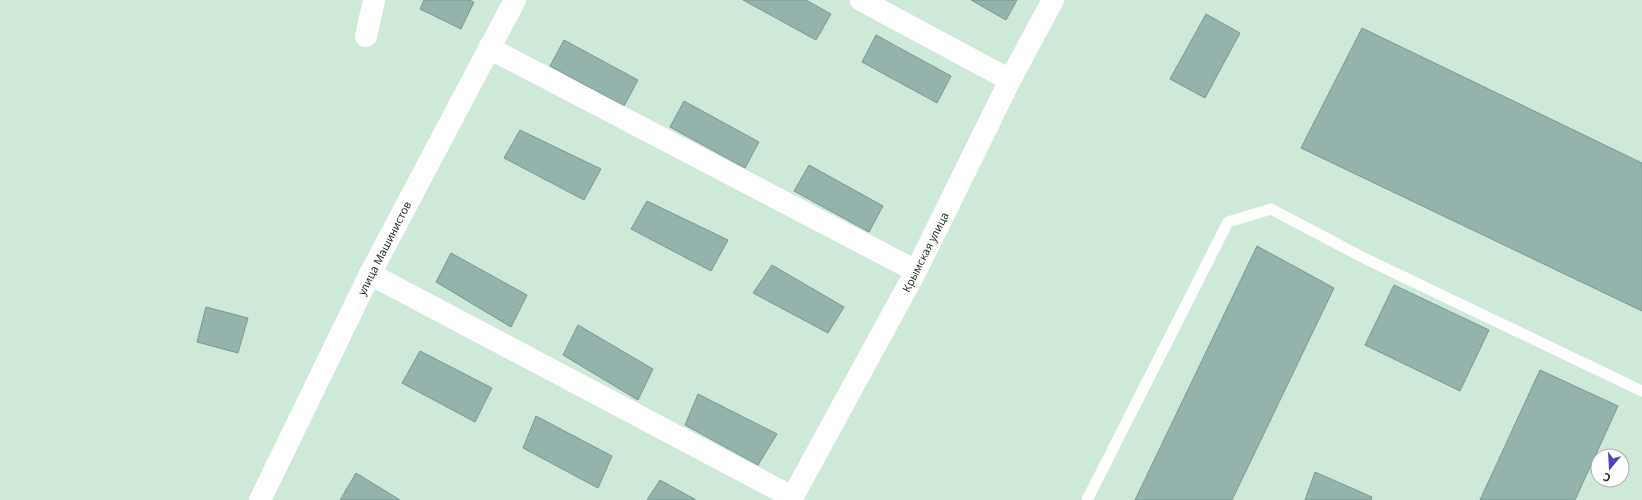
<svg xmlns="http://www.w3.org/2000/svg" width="1642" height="500" viewBox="0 0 1642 500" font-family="'Noto Sans',sans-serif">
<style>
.building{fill:#94b3ad;stroke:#7a9892}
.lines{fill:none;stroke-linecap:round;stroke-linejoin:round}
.service{stroke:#fff;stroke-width:11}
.minor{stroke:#fff;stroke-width:22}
.tertiary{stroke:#fff;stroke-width:22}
.labels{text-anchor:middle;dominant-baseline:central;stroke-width:3.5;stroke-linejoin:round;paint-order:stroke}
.street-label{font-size:11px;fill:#29332c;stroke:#fff}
</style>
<rect width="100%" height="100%" fill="#cfe9d9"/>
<!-- building -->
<path class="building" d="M424,0H469L474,2L461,29L420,9Z
M743,0H806L831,14L816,40Z
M971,0H1017L1006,20Z
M1206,14L1240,33L1205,98L1170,79Z
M1362,28L1642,163V311L1301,148Z
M876,35L951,76L937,103L862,62Z
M564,40L638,80L624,106L550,66Z
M684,101L759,142L745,168L670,127Z
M520,130L601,169L584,200L504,158Z
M809,165L883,206L869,232L794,191Z
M647,201L728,240L711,271L631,229Z
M1257,246L1334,288L1232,500H1135Z
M451,253L527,295L511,327L436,282Z
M772,265L844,307L828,333L753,293Z
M1394,285L1489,330L1460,391L1365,345Z
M206,307L248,318L238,353L197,342Z
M578,325L653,369L638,400L563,355Z
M420,351L492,388L475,422L402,383Z
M1540,370L1618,406L1575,500H1480Z
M698,394L777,434L758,465L685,425Z
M536,416L612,456L598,488L523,448Z
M1315,472L1372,497L1371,500H1305Z
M356,473L400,500H340Z
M660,480L696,500H647Z"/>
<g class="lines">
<!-- service -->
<path class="service" d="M1087,500L1228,222L1271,209L1368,260L1642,391"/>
<!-- minor -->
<path class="minor" d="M861,0L1010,80
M366,36L374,0
M489,48L916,271
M370,274L792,497
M791,500L916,271L1010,80L1053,0"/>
<!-- tertiary -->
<path class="tertiary" d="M260,500L370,274L515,0"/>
</g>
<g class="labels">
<!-- street labels -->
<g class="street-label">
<text transform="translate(384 248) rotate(-63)">улица Машинистов</text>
<text transform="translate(925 252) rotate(-63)">Крымская улица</text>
</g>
</g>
<!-- north arrow -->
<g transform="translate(1610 468) rotate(198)"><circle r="19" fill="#ffffff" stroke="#a9adab"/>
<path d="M0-3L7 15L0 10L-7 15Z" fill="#4e41b8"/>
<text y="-6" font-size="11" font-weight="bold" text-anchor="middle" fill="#29332c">С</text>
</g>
</svg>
